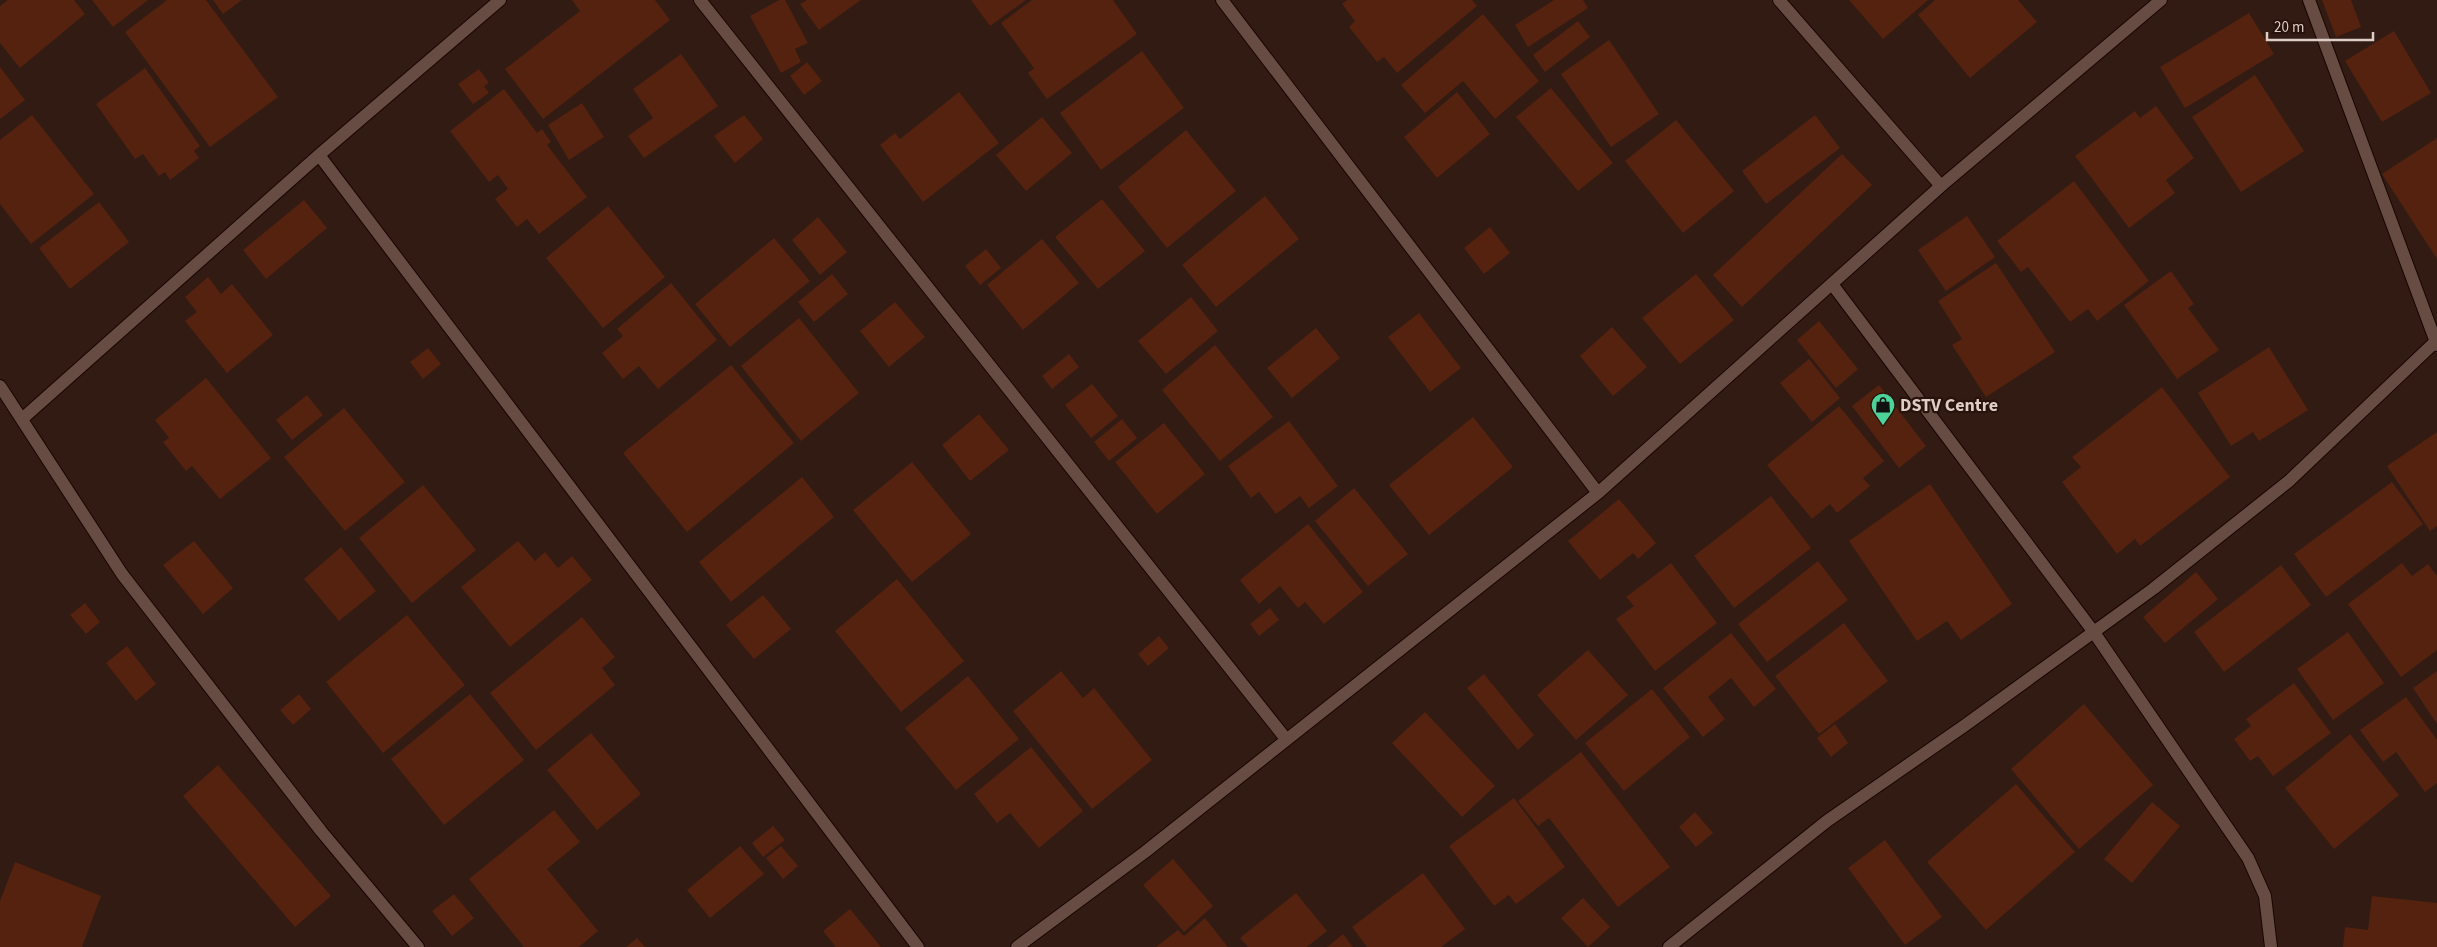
<svg xmlns="http://www.w3.org/2000/svg" width="2437" height="947" viewBox="0 0 2437 947" font-family="'Source Sans 3',sans-serif">
<style>
.building{fill:#54220f}
.lines{fill:none;stroke-linecap:round;stroke-linejoin:round}
.street-casing{stroke:#190501;stroke-width:14}
.street{stroke:#664c42;stroke-width:12}
.labels{text-anchor:middle;dominant-baseline:central;stroke-width:4.5;stroke-linejoin:round;paint-order:stroke}
.poi-label{font-size:18px;font-weight:bold;fill:#decdc7;stroke:#28120a;text-anchor:start}
</style>
<rect width="100%" height="100%" fill="#321b13"/>
<!-- building -->
<path class="building" d="M8,0H74L85,14L20,68L0,43V6Z
M92,0H148L113,27Z
M167,0H206L278,97L210,147L125,32Z
M213,0H242L223,14Z
M572,0H655L670,20L543,119L505,69L580,11Z
M779,0H785L808,43L795,49L801,62L781,73L750,16Z
M807,0H861L819,30L800,4Z
M971,0H1026L990,26Z
M1032,0H1113L1137,34L1047,99L1028,73L1034,68L1001,23Z
M1347,0H1472L1477,6L1397,73L1384,57L1377,62L1349,27L1355,21L1342,4Z
M1554,0H1583L1588,8L1528,47L1515,25Z
M1849,0H1928L1883,39Z
M1935,0H2018L2037,22L1970,78L1918,15Z
M2322,0H2351L2361,27L2336,37Z
M2249,13L2274,54L2185,108L2160,67Z
M1483,14L1539,81L1495,119L1463,81L1425,113L1401,85Z
M1578,21L1590,37L1545,72L1533,55Z
M2394,31L2431,93L2382,122L2345,61Z
M1609,40L1659,114L1611,147L1561,74Z
M1142,51L1184,108L1101,170L1060,113Z
M681,54L718,106L644,158L628,136L653,118L633,89Z
M807,62L822,81L804,95L790,76Z
M0,67L25,100L0,119Z
M145,68L200,146L194,151L199,158L170,180L165,172L159,176L143,154L135,159L96,104Z
M479,69L489,83L484,86L489,93L473,104L458,84Z
M2255,75L2304,151L2241,192L2192,117Z
M1551,88L1613,163L1578,191L1516,117Z
M504,89L537,133L542,129L551,142L547,145L587,197L539,234L527,219L517,227L495,199L508,189L498,175L489,182L450,131Z
M959,92L999,143L923,202L880,145L895,133L900,139Z
M1457,92L1490,134L1437,178L1404,137Z
M582,103L604,137L569,160L548,125Z
M2156,106L2194,158L2166,180L2175,193L2129,228L2075,156L2135,111L2140,118Z
M32,115L94,194L31,244L0,204V140Z
M744,115L763,139L735,163L714,136Z
M1815,115L1840,148L1766,204L1742,171Z
M1042,117L1072,153L1026,191L996,155Z
M1676,120L1734,191L1683,233L1625,161Z
M1186,130L1236,191L1167,248L1118,187Z
M2437,138V259L2382,174Z
M1842,154L1872,185L1742,307L1713,275Z
M2074,181L2149,281L2097,321L2088,309L2070,322L2028,267L2021,272L1997,241Z
M1265,196L1299,239L1216,307L1182,265Z
M1102,199L1145,251L1098,289L1055,237Z
M304,200L327,228L266,279L243,250Z
M99,202L129,242L70,289L39,248Z
M608,206L665,277L603,328L546,258Z
M1967,216L1995,257L1946,291L1918,250Z
M818,217L847,252L820,275L792,240Z
M1490,227L1510,253L1484,274L1464,248Z
M774,238L810,281L730,347L695,304Z
M1042,239L1079,283L1023,330L987,285Z
M986,249L1001,268L980,285L965,266Z
M1996,263L2055,352L1986,397L1952,345L1962,339L1938,301Z
M2171,271L2194,304L2188,308L2219,350L2177,379L2124,305Z
M832,274L848,294L814,322L798,302Z
M1696,274L1734,320L1680,364L1642,318Z
M208,277L221,294L232,284L273,335L227,373L185,321L197,312L185,297Z
M671,283L717,340L658,389L639,366L623,379L602,353L623,336L617,329Z
M1191,297L1218,331L1166,374L1138,341Z
M895,302L925,337L889,367L860,331Z
M1419,313L1461,368L1430,392L1388,337Z
M799,318L859,393L801,441L741,366Z
M1819,321L1858,369L1836,388L1797,340Z
M1612,327L1647,367L1613,396L1580,356Z
M1316,328L1340,358L1292,398L1267,368Z
M1215,345L1273,417L1220,461L1162,390Z
M2269,347L2308,410L2259,441L2253,432L2231,446L2198,393Z
M428,348L441,364L423,379L410,362Z
M1069,354L1079,367L1052,389L1042,376Z
M1809,359L1840,398L1812,422L1780,383Z
M731,365L794,443L687,532L623,453Z
M206,378L271,458L220,499L192,466L186,471L163,442L169,438L155,420Z
M1092,384L1118,416L1091,438L1065,405Z
M1879,385L1926,446L1899,468L1852,406Z
M2162,387L2230,477L2140,546L2135,539L2117,554L2062,482L2081,467L2072,457Z
M307,395L323,415L292,440L276,420Z
M1839,406L1884,461L1863,478L1870,486L1837,513L1830,504L1812,519L1767,465Z
M344,408L405,482L345,531L284,457Z
M979,414L1009,450L970,481L942,445Z
M1473,417L1513,467L1429,535L1389,485Z
M1122,419L1137,438L1109,461L1094,442Z
M1289,421L1338,486L1309,508L1300,496L1276,514L1259,492L1251,498L1228,466Z
M1164,423L1205,474L1157,514L1115,462Z
M2437,432V526L2430,531L2387,466Z
M912,462L971,534L912,582L853,510Z
M802,477L834,517L731,602L699,562Z
M2392,482L2423,524L2326,597L2294,554Z
M1930,484L2012,604L1961,640L1947,621L1917,641L1849,541Z
M423,485L476,550L412,603L359,538Z
M1354,488L1408,554L1368,586L1315,521Z
M1771,496L1811,548L1734,608L1694,556Z
M1619,499L1656,543L1638,559L1633,553L1600,580L1568,541Z
M1308,524L1363,592L1324,624L1305,602L1298,608L1280,586L1259,604L1240,580Z
M194,541L233,588L203,614L163,565Z
M518,541L535,561L545,552L558,568L572,556L592,580L510,647L461,587Z
M341,547L376,591L339,621L304,579Z
M1818,561L1848,600L1767,662L1738,624Z
M1671,563L1717,623L1655,671L1616,619L1634,606L1626,597Z
M2402,563L2412,576L2428,564L2437,576V650L2401,677L2348,604Z
M2281,565L2311,605L2224,672L2194,632Z
M2196,572L2218,599L2165,643L2143,617Z
M897,579L964,661L901,712L835,631Z
M763,595L791,629L754,659L726,625Z
M85,603L100,622L86,634L70,615Z
M1270,608L1279,620L1259,636L1250,624Z
M407,615L465,685L383,753L326,682Z
M582,617L615,657L602,668L615,685L536,750L490,693Z
M1844,623L1888,681L1819,734L1775,676Z
M2348,632L2384,683L2333,720L2297,669Z
M1731,633L1776,689L1754,707L1731,678L1708,697L1725,719L1703,737L1663,688Z
M1159,636L1169,648L1148,666L1138,654Z
M127,646L156,684L136,701L106,663Z
M1588,650L1628,695L1576,740L1537,695Z
M1061,671L1083,698L1094,688L1152,760L1092,809L1013,711Z
M2437,671V724L2413,688Z
M1484,674L1534,735L1518,750L1467,688Z
M968,676L1019,739L956,790L905,728Z
M2294,683L2331,733L2273,776L2258,756L2250,761L2234,739L2251,726L2246,719Z
M1652,689L1690,737L1624,791L1585,743Z
M299,694L311,709L293,725L280,710Z
M470,694L524,760L444,825L391,759Z
M2406,697L2437,740V783L2425,792L2396,752L2383,762L2360,730Z
M2084,704L2153,785L2079,849L2011,769Z
M1425,712L1495,786L1462,817L1392,743Z
M1835,724L1848,743L1831,757L1817,738Z
M591,733L641,794L597,830L547,770Z
M2350,734L2399,795L2334,849L2285,788Z
M1031,747L1083,811L1039,848L1010,813L997,823L974,794Z
M1581,752L1670,867L1618,907L1549,818L1538,826L1518,801Z
M218,765L331,896L295,927L183,796Z
M2016,784L2075,852L1986,930L1927,862Z
M1514,798L1565,867L1516,904L1509,895L1494,906L1449,846Z
M2152,802L2180,826L2132,883L2104,859Z
M554,810L580,842L547,869L598,931L579,947H524L469,879Z
M1695,812L1713,833L1696,847L1679,827Z
M773,826L785,840L763,857L752,843Z
M1885,840L1942,917L1905,945L1848,868Z
M740,846L764,874L710,918L687,890Z
M781,846L798,866L783,879L766,858Z
M1173,859L1213,906L1184,932L1143,885Z
M15,862L101,896L82,947H0V901Z
M1423,873L1465,929L1441,947H1367L1352,927Z
M1296,893L1327,931L1307,947H1248L1240,938Z
M454,894L474,918L452,936L432,911Z
M2372,896L2437,903V947H2343L2345,927L2368,930Z
M1583,898L1610,927L1588,947L1561,918Z
M850,909L881,947H836L823,931Z
M1205,918L1228,947H1156L1178,930L1184,936Z
M1343,934L1353,947H1327Z
M637,938L645,947H626Z"/>
<g class="lines">
<defs>
<path id="street" d="M700,0L1286,739
M1222,0L1598,493
M1779,0L1941,186
M2309,0L2437,345
M319,155L918,947
M1832,284L2093,631L2248,858L2265,896L2271,947
M0,386L122,574L321,831L418,947
M22,419L319,155L500,0
M1017,947L1145,852L1598,493L1941,186L2161,0
M1669,947L1827,821L1964,726L2153,589L2289,481L2435,342"/>
</defs>
<!-- street casing -->
<use href="#street" class="street-casing"/>
<!-- street -->
<use href="#street" class="street"/>
</g>
<!-- icons -->
<defs>
<symbol id="shop-pin" viewBox="-11 -11 22 30"><path d="M0 17L-7.5 6A9.5 9.5 0 1 1 7.5 6Z" fill="#4dd39a" stroke="#28120a"/><path d="M-5-2.5h2.3a2.7 3.5 0 0 1 5.4 0H5L5.5 6h-11ZM-1.5-2.5h3a1.5 2.3 0 0 0-3 0Z" fill="#111"/></symbol>
</defs>
<g fill-rule="evenodd">
<use href="#shop-pin" x="1869" y="391" width="28" height="38"/>
</g>
<g class="labels">
<!-- poi labels -->
<g class="poi-label">
<text x="1900" y="405">DSTV Centre</text>
</g>
</g>
<!-- scale -->
<path d="M2267 32v8h106v-8" fill="none" stroke="#decdc7" stroke-width="2.5"/>
<text x="2274" y="32" font-size="15" fill="#decdc7" stroke="#28120a" stroke-width="4" paint-order="stroke">20 m</text>
</svg>
